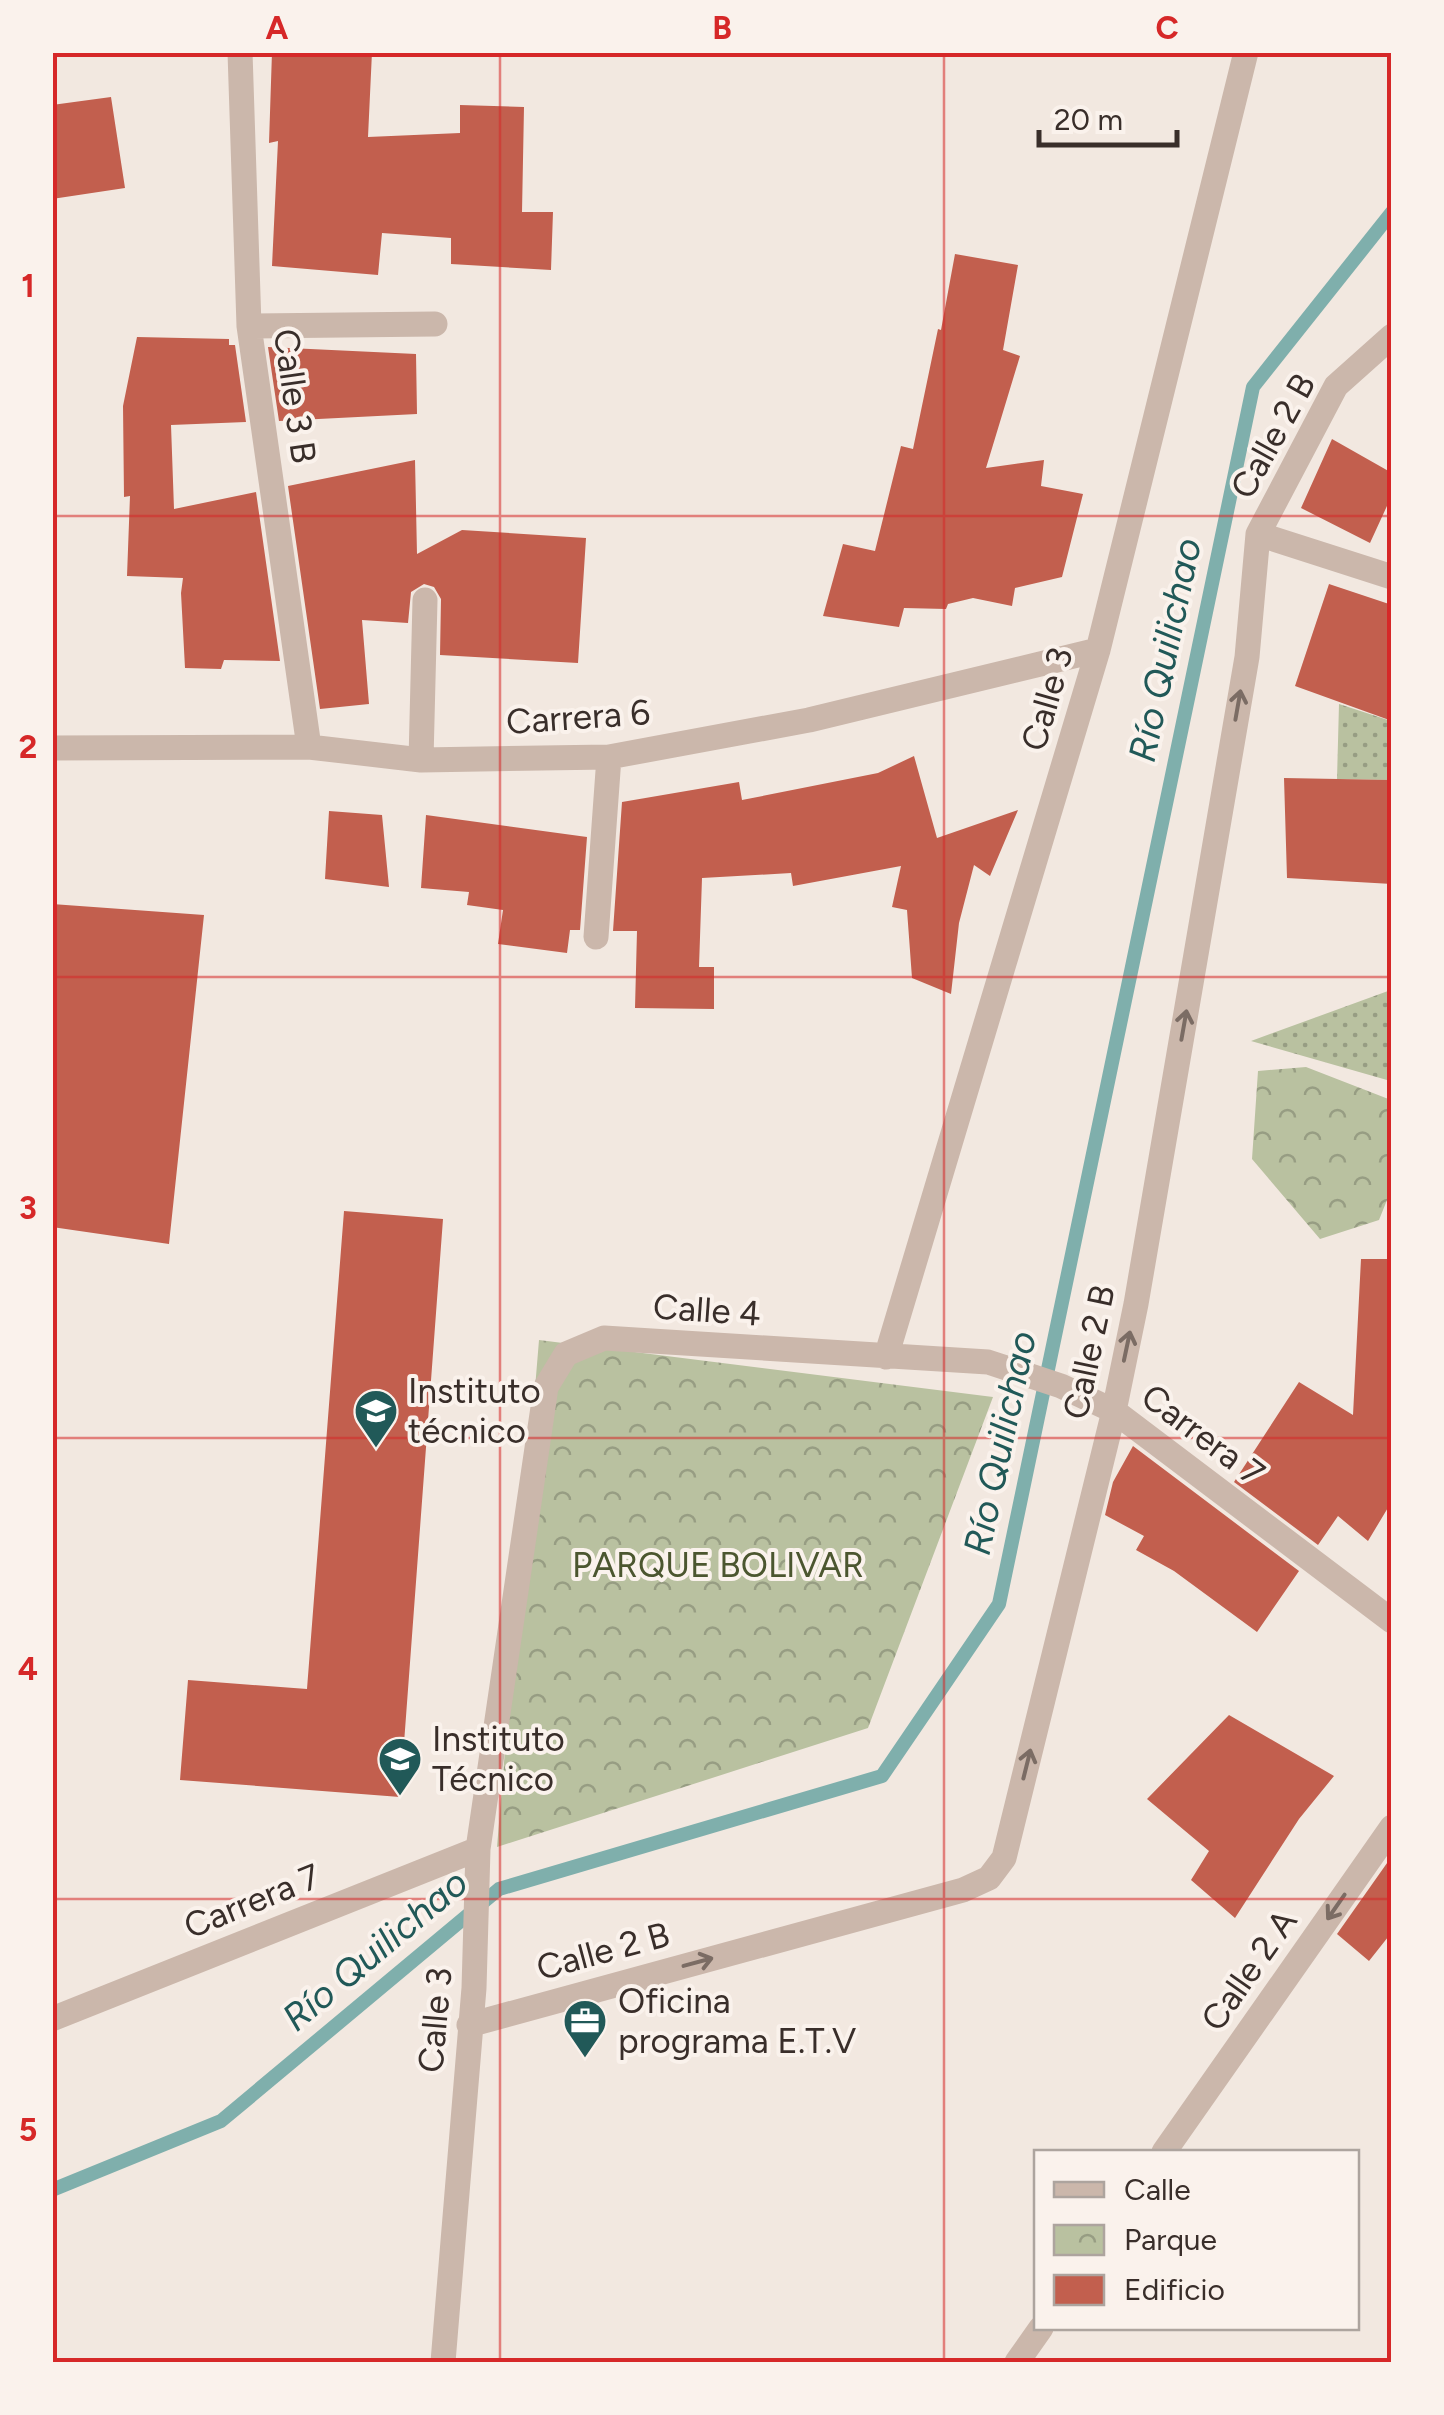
<svg xmlns="http://www.w3.org/2000/svg" width="1444" height="2415" viewBox="0 0 1444 2415" font-family="Figtree,sans-serif">
<style>
.grass{fill:url(#grass-dots)}
.park{fill:url(#park-crowns)}
.lines{fill:none;stroke-linecap:round;stroke-linejoin:round}
.stream{stroke:#7fafac;stroke-width:14}
.building{fill:#c25f4e}
.street{stroke:#cbb7ab;stroke-width:25}
.oneway{stroke:#7b6c64}
.grid{fill:none;stroke:#d62828;stroke-width:2.5;stroke-opacity:0.55}
.labels{text-anchor:middle;dominant-baseline:central;stroke-width:8;stroke-linejoin:round;paint-order:stroke}
.street-label{font-size:35px;fill:#392e2a;stroke:#faf2ec}
.poi-label{font-size:35px;fill:#392e2a;stroke:#faf2ec;text-anchor:start}
.park-label{font-size:35px;fill:#4b562f;stroke:#faf2ec}
.water-label{font-size:38px;font-style:italic;fill:#215958;stroke:#faf2ec}
.neatline{fill:none;stroke:#d62828;stroke-width:4}
.grid-label{font-size:32px;text-anchor:middle;font-weight:bold;fill:#d62828}
</style>
<defs>
<pattern id="grass-dots" width="8" height="8" patternUnits="userSpaceOnUse" patternTransform="scale(2.5)"><rect width="8" height="8" fill="#b9c1a0"/><path d="M2 2h.1M6 6h.1" fill="none" stroke="#979d83" stroke-width="1.8" stroke-linecap="round"/></pattern>
<pattern id="park-crowns" width="20" height="18" patternUnits="userSpaceOnUse" patternTransform="scale(2.5)"><rect width="20" height="18" fill="#b9c1a0"/><path d="M2 6a3 3 0 1 1 6 0M12 15a3 3 0 1 1 6 0" fill="none" stroke="#979d83"/></pattern>
</defs>
<rect width="100%" height="100%" fill="#f2e8e0"/>
<!-- grass -->
<path class="grass" d="M1339,704L1391,721V780L1337,779Z
M1388,991L1387,1080L1251,1041Z"/>
<!-- park -->
<path class="park" d="M1306,1067L1391,1100V1190L1379,1220L1320,1239L1252,1159L1258,1071Z
M539,1340L993,1397L868,1728L497,1847Z"/>
<g class="lines">
<!-- stream -->
<path class="stream" d="M52,2190L221,2121L499,1889L882,1776L999,1604L1253,387L1392,212"/>
</g>
<!-- building -->
<path class="building" d="M272,52H372L368,137L460,133V105L524,107L522,212H553L551,270L451,264V238L382,233L378,275L272,266L278,141L269,143Z
M111,97L125,188L52,199V105Z
M955,254L1018,265L1003,350L1020,356L986,468L1044,460L1041,486L1083,494L1062,577L1015,588L1012,606L973,598L948,604L946,609L904,608L899,627L823,616L843,544L875,551L901,446L913,449L938,329L941,330Z
M137,337L229,339V345H235L246,422L171,425L174,509L256,492L280,661L224,660L221,669L185,668L181,593L183,578L127,576L130,496L124,497L123,406Z
M268,347L416,354L417,414L279,421Z
M1332,439L1392,473V495L1370,543L1301,508Z
M415,460L417,554L462,530L586,538L578,663L440,655L441,599L434,587L424,584L411,592L408,623L362,620L369,704L320,709L288,486Z
M1329,584L1392,605V721L1295,686Z
M914,756L937,838L1018,810L990,876L974,865L959,923L951,994L912,978L907,910L892,907L901,866L793,886L791,873L702,878L699,967H714V1009L635,1008L637,931H613L622,802L739,782L742,800L878,773Z
M1284,778L1392,780V884L1287,878Z
M329,811L382,815L389,887L325,879Z
M426,815L587,837L580,930H570L567,953L498,944L503,910L467,905L469,892L421,888Z
M52,904L204,915L169,1244L52,1227Z
M344,1211L443,1219L400,1797L180,1780L188,1680L307,1689Z
M1361,1259H1392V1501L1368,1541L1338,1516L1318,1545L1234,1482L1299,1382L1353,1415Z
M1133,1446L1299,1571L1257,1632L1174,1571L1136,1550L1144,1536L1105,1515L1113,1482Z
M1229,1715L1334,1776L1299,1819L1235,1918L1191,1880L1209,1851L1147,1799Z
M1392,1856V1932L1369,1961L1337,1934Z"/>
<g class="lines">
<!-- street -->
<path class="street" d="M240,52L249,326L309,747
M249,326L435,324
M1258,534L1392,577
M52,748L309,747L421,760L609,757L809,720L1098,650
M421,760L425,600
M596,937L609,757
M886,1357L1098,650L1246,52
M52,2019L478,1849
M469,2025L963,1890L989,1878L1004,1858L1114,1411L1136,1304L1247,657L1258,534L1336,386L1392,336
M1164,2152L1392,1827
M443,2362L474,1988L478,1849L546,1387L566,1354L604,1338L988,1362L1061,1386L1114,1411L1392,1621
M1017,2362L1041,2328"/>
</g>
<!-- one-way arrows -->
<defs><path id="oneway-shaft" d="M-6 0H5M1.5-3L5.5 0L1.5 3" fill="none" stroke-width="1.6" stroke-linecap="round" stroke-linejoin="round" transform="scale(2.5)"/></defs>
<g class="oneway">
<use href="#oneway-shaft" transform="translate(1238 705) rotate(-80)"/>
<use href="#oneway-shaft" transform="translate(1184 1025) rotate(-80)"/>
<use href="#oneway-shaft" transform="translate(1127 1346) rotate(-78)"/>
<use href="#oneway-shaft" transform="translate(1027 1764) rotate(-76)"/>
<use href="#oneway-shaft" transform="translate(1336 1907) rotate(125)"/>
<use href="#oneway-shaft" transform="translate(698 1962) rotate(-15)"/>
</g>
<!-- grid -->
<path class="grid" d="M500,52V2362M944,52V2362M52,516H1392M52,977H1392M52,1438H1392M52,1899H1392"/>
<!-- icons -->
<defs>
<symbol id="university-pin" viewBox="-11 -11 22 30"><path d="M0 17L-7.5 6A9.5 9.5 0 1 1 7.5 6Z" fill="#215958" stroke="#faf2ec"/><path d="M0-5L7-2L0 1L-7-2ZM-4 1L0 2.5L4 1V4Q0 6-4 4Z" fill="#fff"/></symbol>
<symbol id="office-pin" viewBox="-11 -11 22 30"><path d="M0 17L-7.5 6A9.5 9.5 0 1 1 7.5 6Z" fill="#215958" stroke="#faf2ec"/><path d="M-6-3h4V-5.5h4V-3h4V5H-6ZM-1-4.5V-3h2v-1.5ZM-6 0V1H6V0Z" fill="#fff"/></symbol>
</defs>
<g fill-rule="evenodd">
<use href="#university-pin" x="351" y="1386" width="50" height="68"/>
<use href="#university-pin" x="375" y="1734" width="50" height="68"/>
<use href="#office-pin" x="560" y="1996" width="50" height="68"/>
</g>
<g class="labels">
<!-- street labels -->
<g class="street-label">
<text transform="translate(295 396) rotate(82)">Calle 3 B</text>
<text transform="translate(1273 436) rotate(-61)">Calle 2 B</text>
<text transform="translate(1047 699) rotate(-74)">Calle 3</text>
<text transform="translate(578 717) rotate(-4)">Carrera 6</text>
<text transform="translate(707 1310) rotate(4)">Calle 4</text>
<text transform="translate(1089 1352) rotate(-78)">Calle 2 B</text>
<text transform="translate(1203 1435) rotate(37)">Carrera 7</text>
<text transform="translate(252 1901) rotate(-22)">Carrera 7</text>
<text transform="translate(603 1951) rotate(-15)">Calle 2 B</text>
<text transform="translate(1249 1970) rotate(-55)">Calle 2 A</text>
<text transform="translate(435 2020) rotate(-85)">Calle 3</text>
</g>
<!-- poi labels -->
<g class="poi-label">
<text x="408" y="1391">Instituto<tspan x="408" dy="40">técnico</tspan></text>
<text x="432" y="1739">Instituto<tspan x="432" dy="40">Técnico</tspan></text>
<text x="618" y="2001">Oficina<tspan x="618" dy="40">programa E.T.V</tspan></text>
</g>
<!-- park labels -->
<g class="park-label">
<text x="718" y="1565">PARQUE BOLIVAR</text>
</g>
<!-- water labels -->
<g class="water-label">
<text transform="translate(1165 650) rotate(-78)">Río Quilichao</text>
<text transform="translate(1000 1443) rotate(-78)">Río Quilichao</text>
<text transform="translate(375 1950) rotate(-40)">Río Quilichao</text>
</g>
</g>
<!-- border -->
<rect width="1444" height="2415" fill="none" stroke="#faf2ec" stroke-width="110"/>
<!-- legend -->
<rect x="1034" y="2150" width="325" height="180" fill="#faf2ec" stroke="#ada49e" stroke-width="2.5"/>
<rect x="1054" y="2182" width="50" height="15" fill="#cbb7ab" stroke="#ada49e" stroke-width="2.5"/>
<text x="1124" y="2200" font-size="30" fill="#392e2a">Calle</text>
<rect x="1054" y="2225" width="50" height="30" fill="url(#park-crowns)" stroke="#ada49e" stroke-width="2.5"/>
<text x="1124" y="2250" font-size="30" fill="#392e2a">Parque</text>
<rect x="1054" y="2275" width="50" height="30" fill="#c25f4e" stroke="#ada49e" stroke-width="2.5"/>
<text x="1124" y="2300" font-size="30" fill="#392e2a">Edificio</text>
<!-- scale -->
<path d="M1039 130v15h138v-15" fill="none" stroke="#392e2a" stroke-width="5"/>
<text x="1054" y="130" font-size="30" fill="#392e2a" stroke="#faf2ec" stroke-width="8" paint-order="stroke">20 m</text>
<rect x="55" y="55" width="1334" height="2305" class="neatline"/>
<g class="grid-label">
<text x="277" y="39">A</text>
<text x="722" y="39">B</text>
<text x="1167" y="39">C</text>
<text x="28" y="297">1</text>
<text x="28" y="758">2</text>
<text x="28" y="1219">3</text>
<text x="28" y="1680">4</text>
<text x="28" y="2141">5</text>
</g>
</svg>
